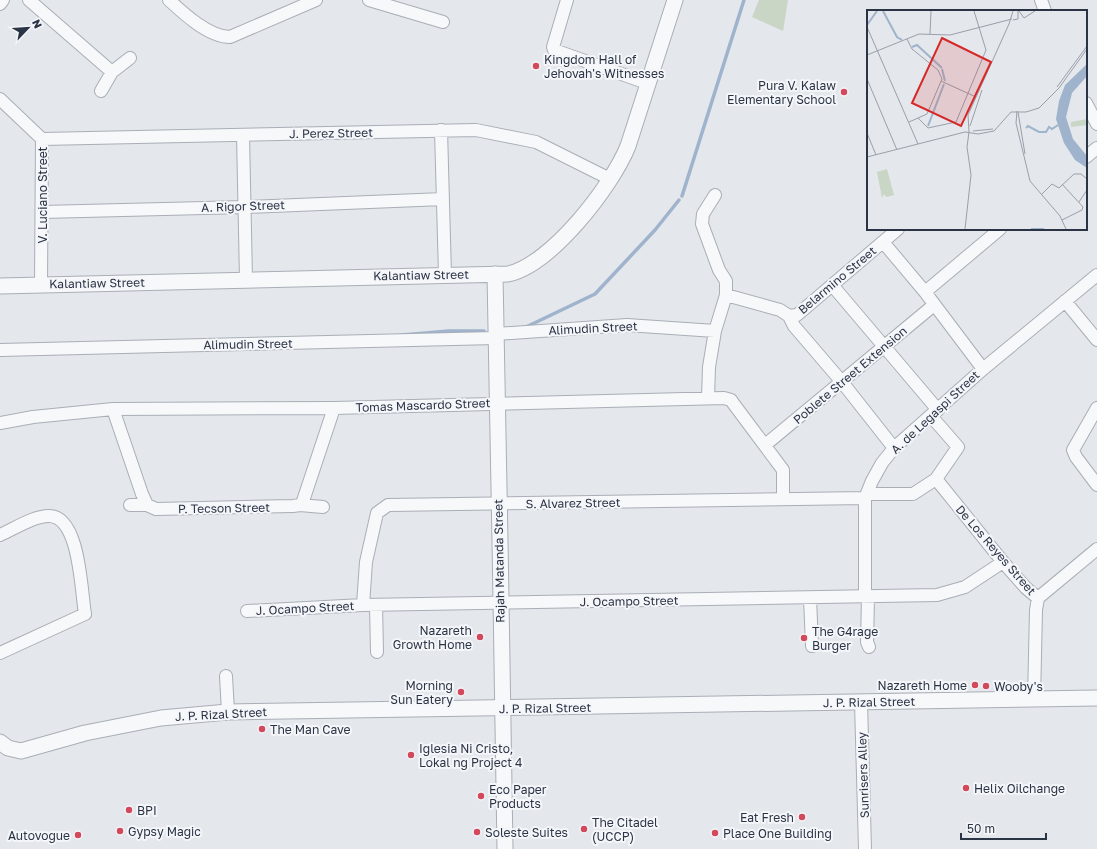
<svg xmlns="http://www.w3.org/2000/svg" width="1097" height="849" viewBox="0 0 1097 849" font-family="'Golos Text',sans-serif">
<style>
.green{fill:#c9d6c5}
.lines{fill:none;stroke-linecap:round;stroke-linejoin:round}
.stream{stroke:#9fb4cc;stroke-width:3.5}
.minor-casing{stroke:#a9aeb7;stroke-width:14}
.tertiary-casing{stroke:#a9aeb7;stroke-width:17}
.minor{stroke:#f7f8fa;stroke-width:12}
.tertiary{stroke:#f7f8fa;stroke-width:15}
.poi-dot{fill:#d1495b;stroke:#f4f6f9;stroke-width:1.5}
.labels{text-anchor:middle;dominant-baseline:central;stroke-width:4;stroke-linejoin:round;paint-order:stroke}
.poi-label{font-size:12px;fill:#2b3445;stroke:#f4f6f9;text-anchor:start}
.street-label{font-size:12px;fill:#2b3445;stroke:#f4f6f9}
.inset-river{fill:none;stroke:#9fb4cc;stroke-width:2}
.inset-road{fill:none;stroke:#9a9fa9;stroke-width:1}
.view{fill:#d62828;fill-opacity:0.15;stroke:#d62828;stroke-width:2}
.inset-edge{fill:none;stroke:#2b3445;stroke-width:2}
</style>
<rect width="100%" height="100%" fill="#e4e7ec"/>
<!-- green -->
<path class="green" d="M759,0H788L783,31L752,17Z"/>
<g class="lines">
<!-- stream -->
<path class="stream" d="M682,196L744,0
M526,327L595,294L655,230L679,200
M402,335L449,331H484"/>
<defs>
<path id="minor" d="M29,0L112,72
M169,0C184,14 209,37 230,37L316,0
M369,0L443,22
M567,0L553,47L554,50L647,83
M1041,0L1045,11
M0,4L3,0
M101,91L112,72L130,58
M0,99L42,139L41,285
M1086,103L1097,124
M441,130L445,275
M243,135L246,279
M42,139L476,130L536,142L610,179
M1086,157L1097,148
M42,212L245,207L443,199
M883,242L925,292L983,369
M832,285L938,410
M925,292L1000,229
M726,295L780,310L789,316L797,315L898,229
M1065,301L1097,340
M789,316L794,326L842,382L894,448
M496,334L627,325L715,331
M0,350L496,338
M708,398L709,367L715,331L726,295V281L719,270L702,224L703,214L715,195
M1097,408L1073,450L1076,457L1097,485
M113,409L142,494L147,505L156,509L293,506L300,505L323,507
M0,423L33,417L113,409L334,408L724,398L731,400L733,403L783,470V499
M765,445L934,305
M936,479L1003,562L1026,588L1038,598
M867,494H913L936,479L958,447L931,416
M130,505H147
M300,505L303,501L334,408
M0,535C14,529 33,516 49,516C80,516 81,591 85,614L0,653
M865,597V498L872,481L882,463L894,448L983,369L1097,275
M868,597L867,642L869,647
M810,598L812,646
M1038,598L1097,549
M363,605L366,562L377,513L388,505L865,498
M376,605L377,652
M247,611L363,605L937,595L965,587L1003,562
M226,676L228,712
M1034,699L1036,610L1038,598
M861,702L865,849"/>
<path id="tertiary" d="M495,274C498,466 503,657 505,849
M0,286L508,274C551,265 612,186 628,146L675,0
M0,742L8,748L21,751L85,733L161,718L228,712L1097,698"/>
</defs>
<!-- minor casing -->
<use href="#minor" class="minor-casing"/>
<!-- tertiary casing -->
<use href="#tertiary" class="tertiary-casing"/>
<!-- minor -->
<use href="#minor" class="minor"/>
<!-- tertiary -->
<use href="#tertiary" class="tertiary"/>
</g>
<!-- markers -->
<g class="poi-dot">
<circle cx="536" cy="66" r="4"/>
<circle cx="844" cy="92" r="4"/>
<circle cx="480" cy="637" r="4"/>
<circle cx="804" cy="638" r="4"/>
<circle cx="975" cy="685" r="4"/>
<circle cx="986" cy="686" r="4"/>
<circle cx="461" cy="692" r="4"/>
<circle cx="262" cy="729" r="4"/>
<circle cx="411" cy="755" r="4"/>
<circle cx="966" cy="788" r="4"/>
<circle cx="481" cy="796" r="4"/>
<circle cx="129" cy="810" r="4"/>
<circle cx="802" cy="817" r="4"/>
<circle cx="584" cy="829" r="4"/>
<circle cx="120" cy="831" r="4"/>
<circle cx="477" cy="832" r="4"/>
<circle cx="715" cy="833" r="4"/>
<circle cx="78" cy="835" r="4"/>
</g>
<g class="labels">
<!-- poi labels -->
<g class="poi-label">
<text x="544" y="59">Kingdom Hall of<tspan x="544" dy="14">Jehovah's Witnesses</tspan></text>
<text x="836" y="85" text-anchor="end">Pura V. Kalaw<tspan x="836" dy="14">Elementary School</tspan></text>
<text x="472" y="630" text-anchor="end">Nazareth<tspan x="472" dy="14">Growth Home</tspan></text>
<text x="812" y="631">The G4rage<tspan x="812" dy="14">Burger</tspan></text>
<text x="453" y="685" text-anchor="end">Morning<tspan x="453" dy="14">Sun Eatery</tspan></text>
<text x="967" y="685" text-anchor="end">Nazareth Home</text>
<text x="994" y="686">Wooby's</text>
<text x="270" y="729">The Man Cave</text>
<text x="419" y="748">Iglesia Ni Cristo,<tspan x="419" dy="14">Lokal ng Project 4</tspan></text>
<text x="974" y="788">Helix Oilchange</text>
<text x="489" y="789">Eco Paper<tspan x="489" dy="14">Products</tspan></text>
<text x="137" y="810">BPI</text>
<text x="794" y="817" text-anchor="end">Eat Fresh</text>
<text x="592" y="822">The Citadel<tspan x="592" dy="14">(UCCP)</tspan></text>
<text x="128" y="831">Gypsy Magic</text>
<text x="485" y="832">Soleste Suites</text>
<text x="723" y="833">Place One Building</text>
<text x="70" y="835" text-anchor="end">Autovogue</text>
</g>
<!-- street labels -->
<g class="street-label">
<text transform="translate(331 133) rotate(-1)">J. Perez Street</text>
<text transform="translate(42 195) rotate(-90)">V. Luciano Street</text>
<text transform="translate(243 206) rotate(-2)">A. Rigor Street</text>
<text transform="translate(421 275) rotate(-1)">Kalantiaw Street</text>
<text transform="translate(837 280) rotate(-40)">Belarmino Street</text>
<text transform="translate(97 283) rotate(-1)">Kalantiaw Street</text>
<text transform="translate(593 328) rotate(-3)">Alimudin Street</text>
<text transform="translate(248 344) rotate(-1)">Alimudin Street</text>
<text transform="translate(850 375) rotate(-40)">Poblete Street Extension</text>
<text transform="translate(423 405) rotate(-2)">Tomas Mascardo Street</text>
<text transform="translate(935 412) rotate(-43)">A. de Legaspi Street</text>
<text transform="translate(573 503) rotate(-1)">S. Alvarez Street</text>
<text transform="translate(224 508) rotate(-1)">P. Tecson Street</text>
<text transform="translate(996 550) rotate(49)">De Los Reyes Street</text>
<text transform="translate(499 561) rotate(-91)">Rajah Matanda Street</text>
<text transform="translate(629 601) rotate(-1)">J. Ocampo Street</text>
<text transform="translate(305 608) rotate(-3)">J. Ocampo Street</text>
<text transform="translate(869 702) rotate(-1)">J. P. Rizal Street</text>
<text transform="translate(545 708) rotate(-1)">J. P. Rizal Street</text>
<text transform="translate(221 714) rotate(-3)">J. P. Rizal Street</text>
<text transform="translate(863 775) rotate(-92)">Sunrisers Alley</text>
</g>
</g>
<!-- overview -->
<g transform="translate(867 10)">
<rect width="220" height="220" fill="#e4e7ec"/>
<path d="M220,109V115L204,117V112ZM20,159L27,185L19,187L17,184L15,188L10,162Z" fill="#c9d6c5"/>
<path d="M220,54V66L205,83L199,107L206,129L220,146V158L208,150L197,133L189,109L192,91L198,75Z" fill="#9fb4cc"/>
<path class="inset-river" d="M16,1L30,27L35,30M0,15L10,1M45,37L50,35L75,58M75,59L78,71M61,116L77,74M159,118L161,116L172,122H179L182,117L185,119L191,115M164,219H177"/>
<path class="inset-road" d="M152,1L157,8L168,1M146,10L151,9V1M0,17L51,134M63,24L64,1M40,29L45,39L71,60L75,69L60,104L42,112M0,45L52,24L83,25L145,9M0,69L30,140M74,71L109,87M190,77L220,36M150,101L149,113L163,171L193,206L199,219M151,102L158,144M51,108L61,118L89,112L119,40L107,1M103,116L115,80M106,121L126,119M102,122L101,105L142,14L146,1M0,123L9,145M0,147L98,122L111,124L127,121L144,102H159L172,98L192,78L220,39M174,185L185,174L192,178L207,164H214L220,169M212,192L220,180M195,210L215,200L216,197L195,174M98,219L104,165L100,137L102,122"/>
<path class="view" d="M75,28L124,52L94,116L45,93Z"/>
<rect width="220" height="220" class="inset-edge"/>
</g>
<!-- north arrow -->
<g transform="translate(28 28) rotate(65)" stroke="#f4f6f9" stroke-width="3" paint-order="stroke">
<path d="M0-3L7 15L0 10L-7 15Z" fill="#2b3445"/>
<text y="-6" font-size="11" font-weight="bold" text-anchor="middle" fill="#2b3445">N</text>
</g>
<!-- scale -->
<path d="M961 833v6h85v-6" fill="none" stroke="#2b3445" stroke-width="2"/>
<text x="967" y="833" font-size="12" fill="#2b3445" stroke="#f4f6f9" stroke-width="3" paint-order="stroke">50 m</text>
</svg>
